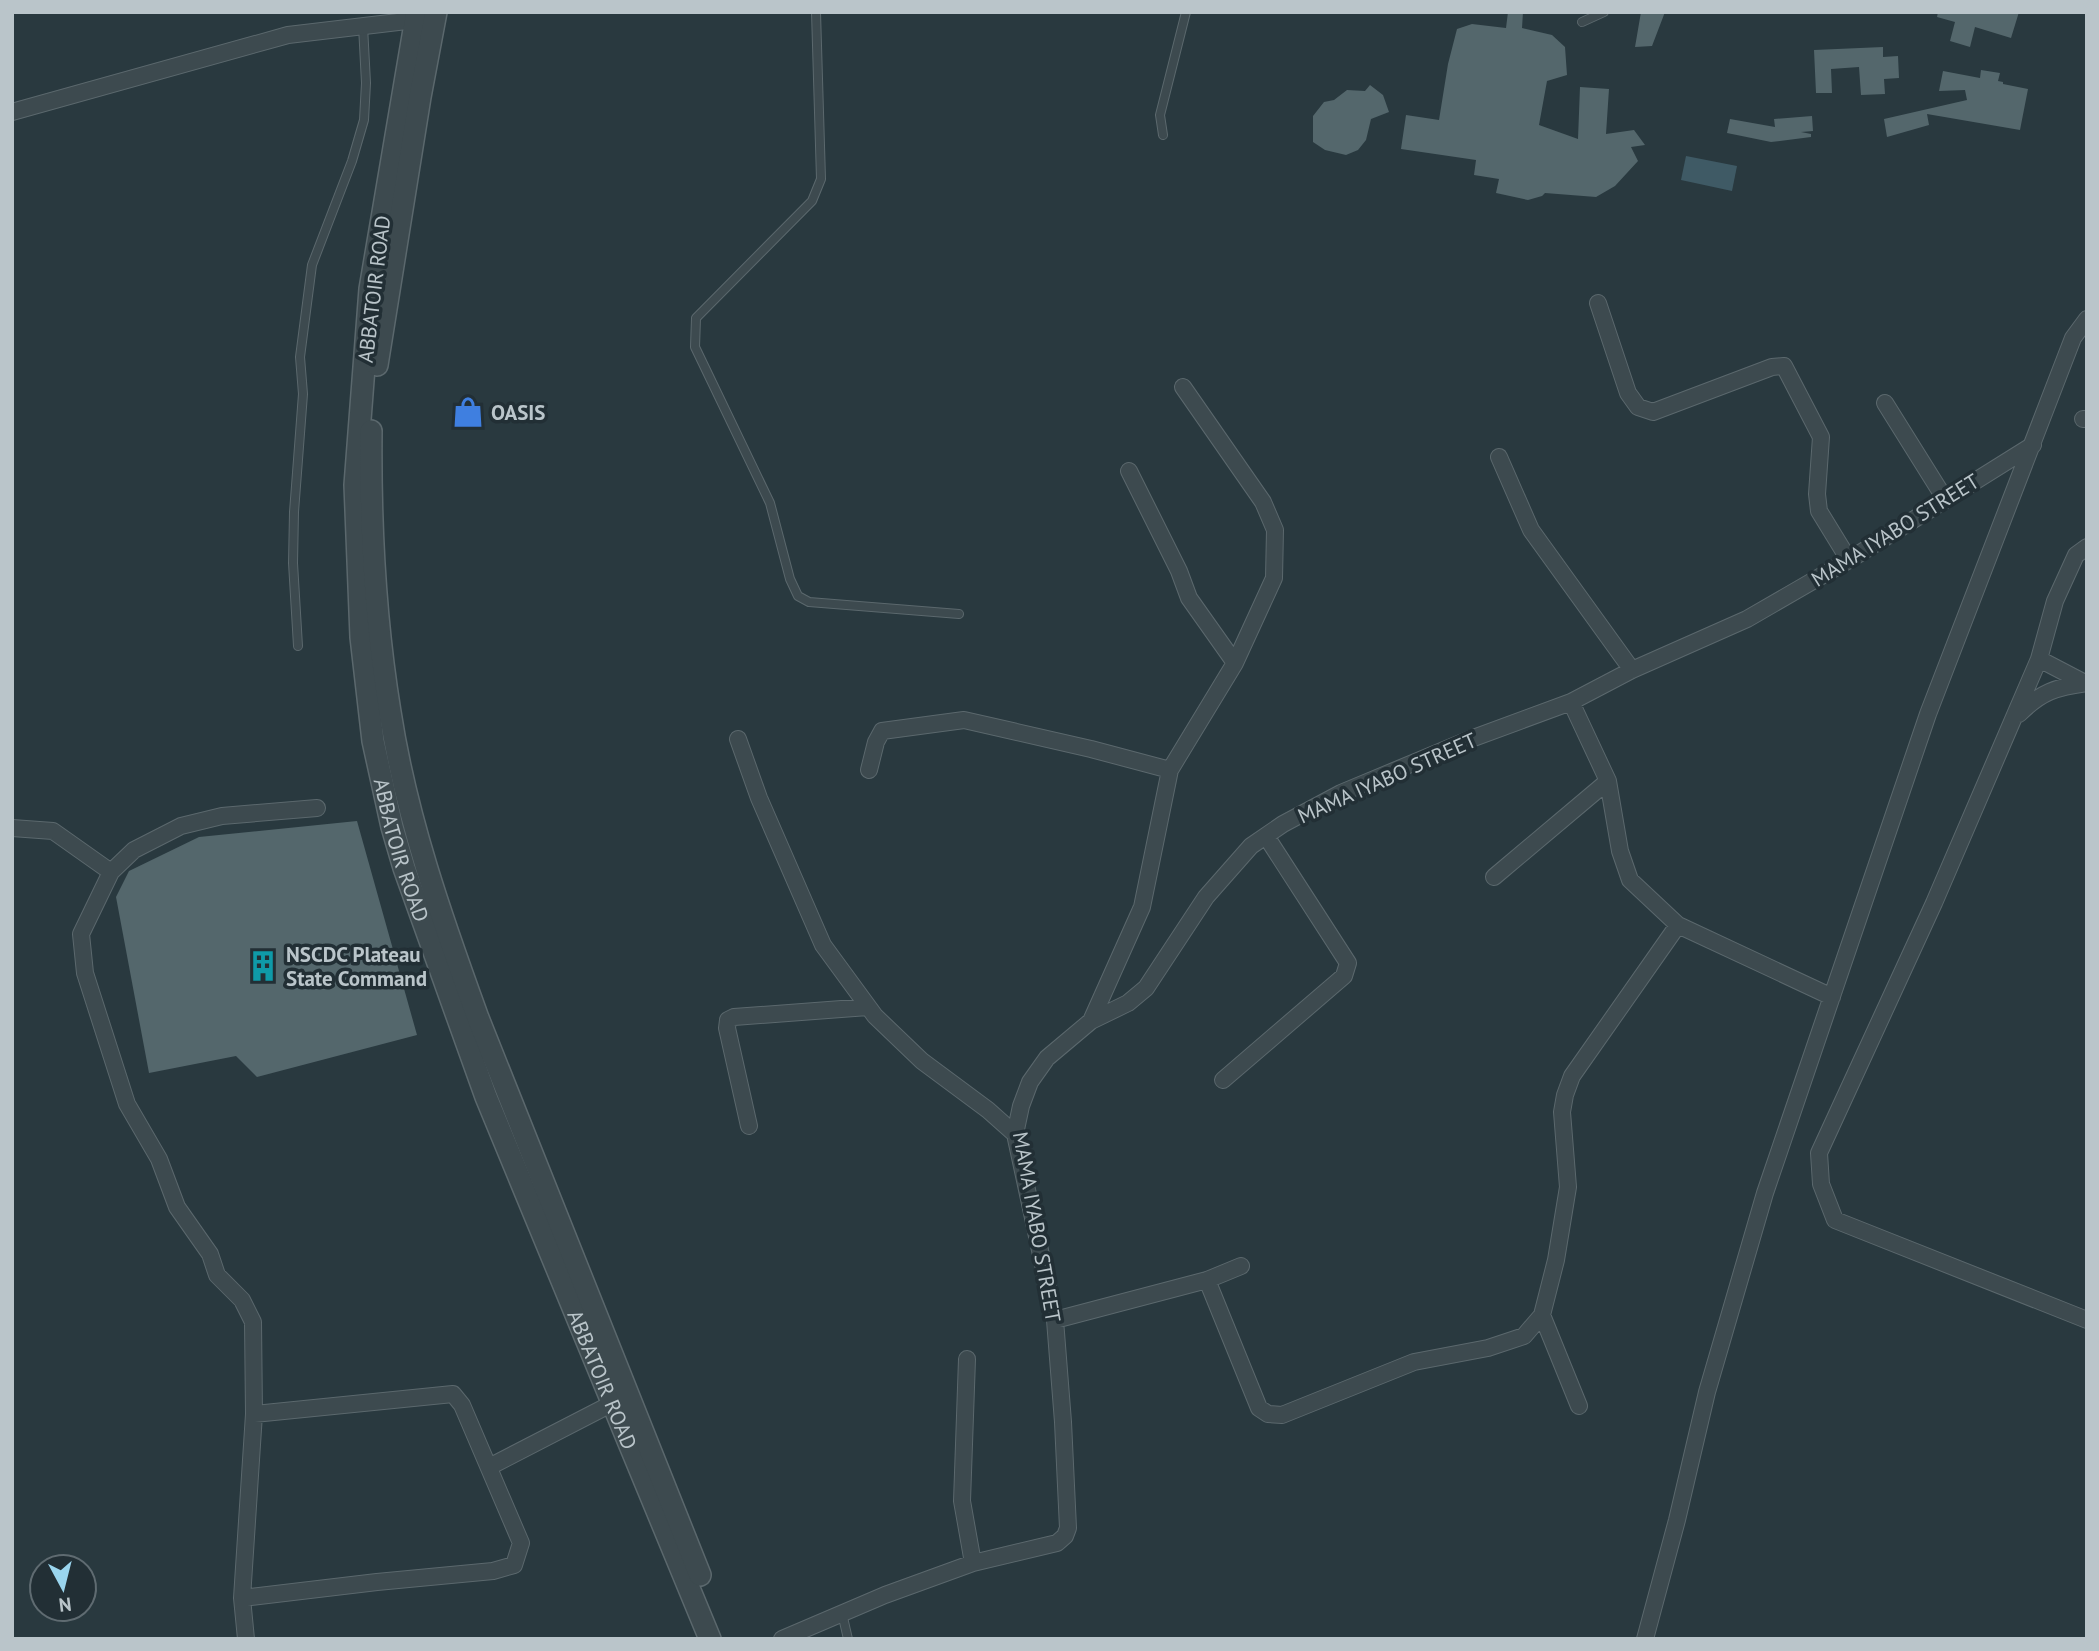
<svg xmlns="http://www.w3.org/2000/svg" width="2099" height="1651" viewBox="0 0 2099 1651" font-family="'PT Sans',sans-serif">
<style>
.water{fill:#3f5a65}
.building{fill:#54676c}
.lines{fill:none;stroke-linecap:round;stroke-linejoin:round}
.service-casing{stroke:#5b686d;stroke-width:10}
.minor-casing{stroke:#5b686d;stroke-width:18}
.tertiary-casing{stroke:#5b686d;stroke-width:24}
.service{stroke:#3d4a4f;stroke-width:8}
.minor{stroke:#3d4a4f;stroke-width:16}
.tertiary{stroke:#3d4a4f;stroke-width:21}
.labels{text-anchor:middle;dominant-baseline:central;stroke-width:7;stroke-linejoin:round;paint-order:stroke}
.street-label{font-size:21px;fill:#bac5ca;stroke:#222f35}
.poi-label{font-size:21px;font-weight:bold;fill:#bac5ca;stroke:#222f35;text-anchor:start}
</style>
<rect width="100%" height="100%" fill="#29393f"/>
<!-- water -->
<path class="water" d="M1686,156L1737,166L1732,191L1681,180Z"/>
<!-- building -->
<path class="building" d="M1508,12H1523L1522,28L1552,35L1565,47L1567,75L1547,81L1539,125L1578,139L1580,87L1609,89L1606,134L1634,130L1645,145L1631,147L1638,161L1615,186L1596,197L1545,193L1542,196L1528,200L1496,193L1499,179L1474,175L1476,160L1401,149L1406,115L1439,120L1448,64L1457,29L1472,24L1506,28Z
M1641,12H1665L1652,46L1635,47Z
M1938,12H2019L2011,38L1975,27L1970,47L1950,41L1955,22L1937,17Z
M1883,47V57L1898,56L1899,78L1884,79L1885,94L1861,95L1859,67L1831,69L1832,93H1816L1814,50Z
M1981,70L2000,73L1998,81L2003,82V84L2028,89L2020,130L1927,114L1929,125L1887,137L1884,119L1967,100L1965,90L1939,91L1943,71L1980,78Z
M1370,85L1383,95L1389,112L1371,119L1366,140L1358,150L1346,155L1325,150L1313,142V116L1324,102L1334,100L1347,90L1365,91Z
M1812,116L1813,131L1801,132L1811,134V137L1771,142L1727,133L1730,119L1775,127L1774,119Z
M357,821L417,1035L257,1077L236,1056L149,1073L116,897L129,871L199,837Z"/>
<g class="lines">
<defs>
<path id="service" d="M816,12L821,179L812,201L696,318L695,347L770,503L790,579L798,596L809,602L959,614
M1582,22L1604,12
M1163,135L1160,115L1186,12
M298,646L293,563L294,512L303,394L300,357L312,265L352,161L364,120L366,83L363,26
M842,1613L848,1639"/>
<path id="minor" d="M12,112L288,35L415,20
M1598,303L1628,393L1638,407L1653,412L1772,367L1784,366L1821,437L1817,494L1819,511L1849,560
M1885,403L1945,499
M2083,419H2087
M1499,457L1531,530L1632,670
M1129,471L1179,571L1189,598L1235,663
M2087,547L2076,555L2055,601L2039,659L1934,903L1819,1153L1821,1184L1835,1220L2087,1320
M2039,659L2085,683
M1571,702L1608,781L1620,851L1630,880L1678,925L1832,997
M2019,714C2041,692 2056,687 2087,683
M738,739L759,798L823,945L875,1016L922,1061L988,1110L1015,1134
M869,770L876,742L882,731L964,720L1091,749L1170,770
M12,828L53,831L111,872
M1494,877L1608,781
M1091,1021L1142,907L1170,770L1235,663L1274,578L1275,530L1263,502L1183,387
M1223,1080L1344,976L1348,963L1266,836
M749,1126L727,1028L728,1020L734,1017L868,1007
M1207,1280L1259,1408L1268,1414L1282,1415L1414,1362L1488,1348L1524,1336L1542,1315L1556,1260L1568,1187L1562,1112L1565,1095L1572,1076L1678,925
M1542,1315L1579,1406
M1055,1320L1207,1280L1241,1266
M967,1359L962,1501L973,1563
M489,1467L613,1403
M242,1598L377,1582L493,1571L514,1565L521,1543L462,1405L453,1394L254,1414
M246,1639L242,1598L254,1414L253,1322L242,1300L217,1275L210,1254L177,1207L159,1159L127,1104L85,973L81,934L111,872L134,850L181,826L222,816L317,808
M782,1639L885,1595L973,1563L1057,1543L1065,1536L1068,1528L1063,1422L1055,1320L1015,1134L1021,1106L1030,1082L1047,1058L1091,1021L1128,1003L1146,988L1206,897L1251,846L1283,824L1341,793L1468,740L1571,702L1632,670L1747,619L1849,560L2033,445
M1645,1639L1677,1520L1707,1392L1765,1193L1928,714L2073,338L2087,319"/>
<g id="tertiary">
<path id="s1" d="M417,12L370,289L355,485L361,637L373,741L392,827L404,868L486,1097L710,1639"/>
<path d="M377,365L420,97L436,12"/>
<path d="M371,431C370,525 375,620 390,712C406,817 442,919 478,1018L700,1575"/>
</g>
</defs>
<!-- service casing -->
<use href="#service" class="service-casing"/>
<!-- minor casing -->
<use href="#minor" class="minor-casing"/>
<!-- tertiary casing -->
<use href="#tertiary" class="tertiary-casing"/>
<!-- service -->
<use href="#service" class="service"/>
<!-- minor -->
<use href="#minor" class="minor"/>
<!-- tertiary -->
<use href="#tertiary" class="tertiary"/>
</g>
<!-- icons -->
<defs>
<symbol id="shop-bare" viewBox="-9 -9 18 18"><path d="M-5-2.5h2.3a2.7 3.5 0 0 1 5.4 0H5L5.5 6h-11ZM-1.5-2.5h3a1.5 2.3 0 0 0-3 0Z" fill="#3f7fe0" stroke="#222f35" stroke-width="2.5" paint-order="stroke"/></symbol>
<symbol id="building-bare" viewBox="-9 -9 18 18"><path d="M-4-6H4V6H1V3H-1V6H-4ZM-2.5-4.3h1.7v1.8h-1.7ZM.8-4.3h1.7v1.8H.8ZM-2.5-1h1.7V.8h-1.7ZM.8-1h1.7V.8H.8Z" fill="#0f9aa8" stroke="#222f35" stroke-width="2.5" paint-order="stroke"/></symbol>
</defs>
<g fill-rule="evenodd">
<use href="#shop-bare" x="446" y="390" width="44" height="44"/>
<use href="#building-bare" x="241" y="944" width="44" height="44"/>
</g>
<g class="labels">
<!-- street labels -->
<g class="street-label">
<text transform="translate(374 289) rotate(-83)">ABBATOIR ROAD</text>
<text transform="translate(1895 530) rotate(-32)">MAMA IYABO STREET</text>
<text transform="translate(1387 778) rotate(-24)">MAMA IYABO STREET</text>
<text stroke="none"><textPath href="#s1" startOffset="847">ABBATOIR ROAD</textPath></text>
<text transform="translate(1037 1227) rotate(80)">MAMA IYABO STREET</text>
<text stroke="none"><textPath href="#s1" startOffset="1414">ABBATOIR ROAD</textPath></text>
</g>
<!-- poi labels -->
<g class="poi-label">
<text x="491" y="412">OASIS</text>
<text x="286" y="954">NSCDC Plateau<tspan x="286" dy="24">State Command</tspan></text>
</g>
</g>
<!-- border -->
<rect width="2099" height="1651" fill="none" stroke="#bac5ca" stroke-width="28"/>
<!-- north arrow -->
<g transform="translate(63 1588) rotate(173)"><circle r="33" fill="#222f35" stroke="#5f6b71" stroke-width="2"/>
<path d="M0-5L12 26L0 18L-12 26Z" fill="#9ad5ee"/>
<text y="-10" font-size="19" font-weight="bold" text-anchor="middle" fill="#bac5ca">N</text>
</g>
</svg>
